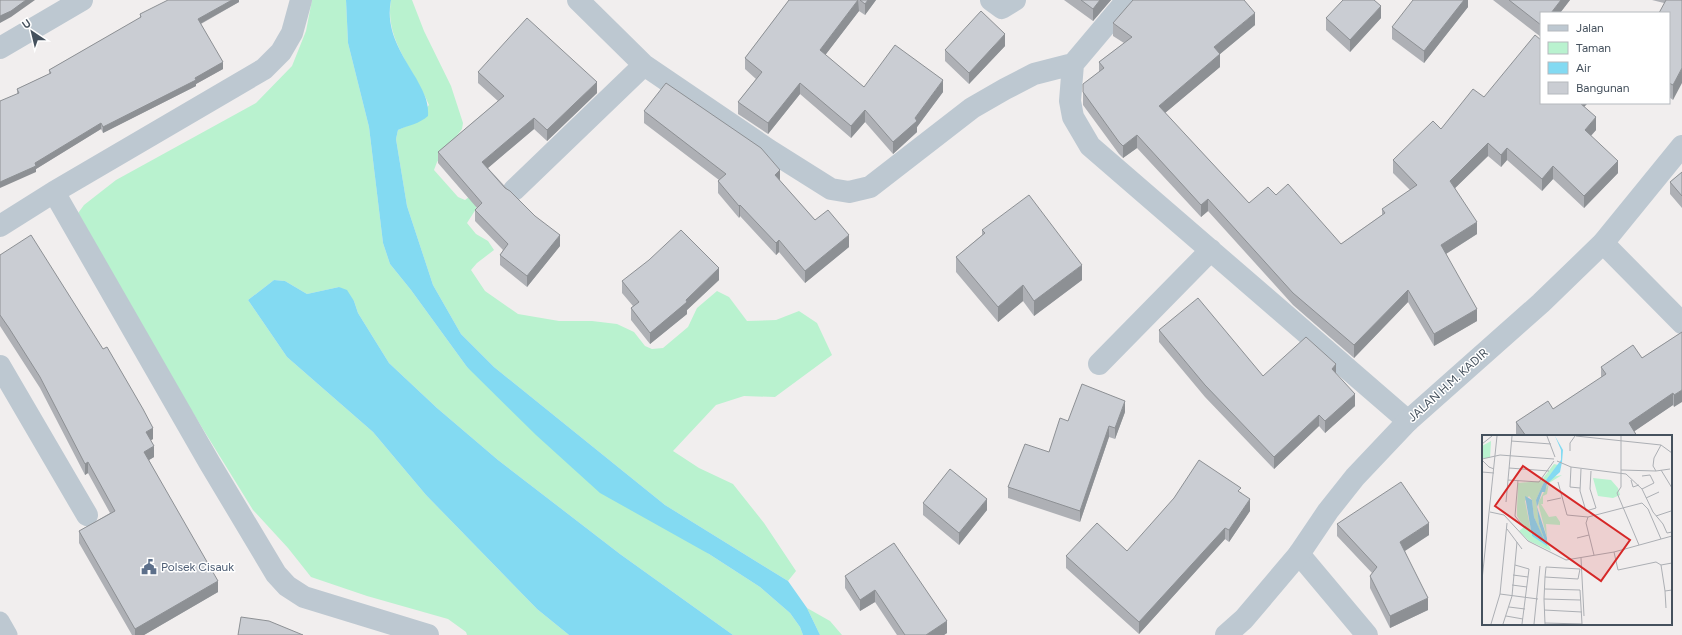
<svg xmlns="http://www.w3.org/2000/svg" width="1682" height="635" viewBox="0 0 1682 635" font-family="Figtree,sans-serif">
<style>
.green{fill:#b9f2cf}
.water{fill:#83daf2}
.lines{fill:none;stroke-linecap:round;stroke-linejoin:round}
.service{stroke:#bdc8d1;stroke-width:19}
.minor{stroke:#bdc8d1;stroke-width:22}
.tertiary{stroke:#bdc8d1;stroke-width:22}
.wall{fill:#aeb0b5}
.shaded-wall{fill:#8d9094}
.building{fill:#cacdd3;stroke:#8d9094}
.labels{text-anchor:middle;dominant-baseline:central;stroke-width:3;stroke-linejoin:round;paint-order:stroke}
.street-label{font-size:12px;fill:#45515d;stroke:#fff}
.service-label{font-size:12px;fill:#4e5e75;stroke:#fff;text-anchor:start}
.inset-road{fill:none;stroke:#acafb4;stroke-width:1}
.view{fill:#d62828;fill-opacity:0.15;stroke:#d62828;stroke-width:2}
.inset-edge{fill:none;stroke:#45515d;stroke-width:2}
</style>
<rect width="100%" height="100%" fill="#f1eeee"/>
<!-- green -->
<path class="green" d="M312,0H346L348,43L369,127L383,243L390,264L411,290L467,367L709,554L760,587L790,613L800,627L803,635H733L620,554L498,460L437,408L389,363L358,313L354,301L339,287L307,294L285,281L274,280L248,300L287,357L373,432L426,495L537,609L569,635H467L466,632L448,619L367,596L311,577L288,548L253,510L151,345L76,216L84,205L116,180L256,103L292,66L306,31Z
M391,0H412L424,31L451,86L463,123L462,129L437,162L434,170L458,197L465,200L473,194L478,202L476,209L467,223L476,234L488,241L494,250L477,263L471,270L485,291L518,314L559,321H592L617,324L634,332L645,346L652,349L663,348L688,327L697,308L717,291L729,297L747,321L776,320L799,311L817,323L832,355L775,397L744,396L716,405L673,451L699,468L733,484L764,523L796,571L788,581L665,505L494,367L461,334L433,285L407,206L396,139L398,130L409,125L429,105C415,70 384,40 391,0Z
M807,608L830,621L842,635H820Z"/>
<!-- water -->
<path class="water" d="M346,0H391C385,30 401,53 416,78C423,91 429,101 428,116C419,124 409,125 398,130L396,139L407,206L433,285L461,334L494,367L665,505L788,581L807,608L820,635H803L800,627L790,613L760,587L709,554L600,493L536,435L467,367L411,290L390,264L383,243L369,127L348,43Z
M274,280L285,281L307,294L339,287L347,290L354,301L358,313L389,363L437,408L498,460L620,554L733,635H569L537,609L426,495L373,432L287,357L248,300Z"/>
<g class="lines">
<!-- service -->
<path class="service" d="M0,621L8,635"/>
<!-- minor -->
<path class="minor" d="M578,0L644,65L769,150L831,189L849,192L870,187L972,108L1005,89L1034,74L1073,64
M991,0L1002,8L1015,0
M1127,0L1073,64L1070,101L1073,117L1090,146L1408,421
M0,48L82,0
M514,190L644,65
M54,192L209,462L276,574L287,586L304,597L428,635
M0,226L54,192L264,69L281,52L292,33L301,0
M1603,243L1682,323
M1099,364L1211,250
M0,366L87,515
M1299,554L1367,635"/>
<!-- tertiary -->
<path class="tertiary" d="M1226,635L1244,619L1299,554L1328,511L1355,477L1408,421L1541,303L1603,243L1682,146"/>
</g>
<!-- wall -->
<path class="wall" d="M239,0V2L201,24L223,69L196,84V86L103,133L101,129L36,169V172L17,93V89L49,74V70L140,18V14Z
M789,0H876L865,15L859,11L825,55L864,87L943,92L917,127V132L893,154L865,122L851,138L800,94L768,134L738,114V102L756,79L745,69V58Z
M1064,0H1111L1093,21Z
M1468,0V7L1424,63L1392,39V27Z
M1493,0H1570L1560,13H1541V37Z
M1652,0H1682L1673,100L1669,97V13L1664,3Z
M1326,18H1381L1350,52L1326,30Z
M1113,23L1255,25L1220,54V67L1165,113L1249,203L1276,195L1341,244L1382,215V209L1410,190L1393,173V160L1441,129L1484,97L1585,107L1596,130L1591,136L1618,173L1584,208L1553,179L1542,191L1507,160L1501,167L1488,156L1455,188L1477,234L1446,254L1477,321L1434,346L1408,302L1354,358L1293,305L1208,211L1201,217L1137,148L1123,158L1119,154L1083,105V84L1099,72V62L1124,43L1113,36Z
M1005,46L969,84L945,61V50Z
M478,72L597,93L547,141L534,129L488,168L560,246L527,287L500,265V255L503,250L475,221V210L477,208L438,163V152L498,101L478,83Z
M644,111L780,181L815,220L849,247L805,283L779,252L776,255L740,216L739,218L718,193V181L719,180L644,123Z
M1682,172V208L1670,194V182Z
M982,230L1082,280L1034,316L1023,301L998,322L956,272V257L982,235Z
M0,255L153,439L151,440L154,457L149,460L218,592L144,635H132L79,543V531L110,513L88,473L85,475L40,388L9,340L0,326Z
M719,280L687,310V314L650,344L631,320V308L633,306L622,293V281Z
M1159,330L1263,376L1336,374L1355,406L1325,433L1319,426L1274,469L1205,397L1159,342Z
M1682,332L1674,407L1673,405L1634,431L1637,436H1518L1516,434V422L1553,409L1601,378V367L1642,358Z
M1125,412L1115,439L1109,437L1080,522L1008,498V487L1049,452L1068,421Z
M1241,492L1250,511L1229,542L1225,539L1139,634L1066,568V556L1127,551Z
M923,503L987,510L959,545L923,515Z
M1337,524L1429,535L1405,551L1428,610L1390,628L1370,588V576L1372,573L1337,536Z
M845,576L947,621V633L944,635H897L875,602L860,611L845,588Z"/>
<!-- shaded-wall -->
<path class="shaded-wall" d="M26,0H35L11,17L0,23V16Z
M232,0H239V2L198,25V19Z
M858,0L859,11L820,62V50Z
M868,0H876L865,15V4Z
M1100,0H1111L1093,21V9Z
M1464,0H1468V7L1424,63V51Z
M1561,0H1570L1560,13H1551Z
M1381,6V18L1350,52V40Z
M1255,13V25L1214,59V47Z
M1005,34V46L969,84V73Z
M1220,54V67L1159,118V106Z
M223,62V69L196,84V86L103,133V127Z
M1682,68V83L1673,100V85Z
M943,80V92L917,127V132L893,154V142L915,118Z
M597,82V93L547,141V130Z
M800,83V94L768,134V123Z
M1578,103H1588L1578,113Z
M865,110V122L851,138V126Z
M1596,117V130L1585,142V130Z
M534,118V129L482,173V162Z
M101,123V129L36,169V172L0,188V182L35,163Z
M1137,135V148L1123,158V146Z
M1488,143V156L1450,193V181Z
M1507,148V160L1501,167V155Z
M1618,161V173L1584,208V196Z
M1553,166V179L1542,191V179Z
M780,170V182L775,175Z
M1208,199V211L1201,217V205Z
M740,205V216L739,218V206Z
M1477,222V234L1441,257V245Z
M560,235V246L527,287V276Z
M849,235V247L805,283V271Z
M779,240V252L776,255V243Z
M1082,265V280L1034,316V301Z
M719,268V280L687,310V314L650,344V333L686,300Z
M1023,285V301L998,322V307Z
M1408,290V302L1354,358V345Z
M1477,309V321L1434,346V334Z
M1336,364V376L1332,369Z
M1682,390V402L1674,407V395Z
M1673,393V405L1629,435V423Z
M1355,394V406L1325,433V421Z
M1125,401V412L1115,439V428Z
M1319,415V426L1274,469V457Z
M1109,426V437L1080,522V511Z
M153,428V439L146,443V432Z
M154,446V457L144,463V452Z
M88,462V473L85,475V464Z
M987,499V510L959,545V533Z
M1250,499V511L1229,542V530Z
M1429,523V535L1400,554V542Z
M1225,528V539L1139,634V622Z
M218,581V592L144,635H135V629Z
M875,590V602L860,611V600Z
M1428,598V610L1390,628V616Z
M947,621V633L944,635H926Z"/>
<!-- building -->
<path class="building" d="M0,0H26L11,11L0,16Z
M168,0H232L198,19L223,62L195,78L196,80L103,127L101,123L35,163L36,166L0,182V101L19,93L17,89L51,73L49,70L141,17L140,14Z
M789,0H858L820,50L864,87L895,45L943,80L915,118L917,121L893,142L865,110L851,126L800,83L768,123L738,102L762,72L745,58Z
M860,0H868L865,4Z
M1081,0H1100L1093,9Z
M1133,0H1244L1255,13L1214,47L1220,54L1159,106L1249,203L1268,187L1276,195L1288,184L1341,244L1385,213L1382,209L1417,185L1393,160L1433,121L1441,129L1473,89L1484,97L1535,35L1541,40V103H1580L1596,117L1585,130L1618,161L1584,196L1553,166L1542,179L1507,148L1501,155L1488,143L1450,181L1477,222L1441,245L1477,309L1434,334L1408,290L1354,345L1293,293L1208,199L1201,205L1137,135L1123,146L1119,142L1083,92V84L1104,68L1099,62L1132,37L1113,23Z
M1343,0H1374L1381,6L1350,40L1326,18Z
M1413,0H1464L1424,51L1392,27Z
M1509,0H1561L1551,13H1541V25Z
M1666,0H1682V68L1673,85L1669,83V13H1659Z
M981,11L1005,34L969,73L945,50Z
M527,18L597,82L547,130L534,118L482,162L505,188L510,191L535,216L560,235L527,276L500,255L508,244L475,210L482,203L438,152L504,96L478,72Z
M666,83L761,148L780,170L775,175L815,220L828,210L849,235L805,271L779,240L776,243L740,205L739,206L718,181L726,174L644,111Z
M1682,172V196L1670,182Z
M1029,195L1082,265L1034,301L1023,285L998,307L956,257L985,233L982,230Z
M681,230L719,268L686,300L687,302L650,333L631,308L639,302L622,281L649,260Z
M31,235L103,349L107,347L143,409L153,428L146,432L154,446L144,452L218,581L135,629L79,531L115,511L88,462L85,464L40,377L9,328L0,315V255Z
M1198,298L1263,376L1306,337L1336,364L1332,369L1355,394L1325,421L1319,415L1274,457L1205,385L1159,330Z
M1682,332V390L1674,395L1673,393L1629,423L1637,436H1526L1516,422L1548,401L1553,409L1606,374L1601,367L1633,345L1642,358Z
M1082,384L1125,401L1115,428L1109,426L1080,511L1008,487L1025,444L1049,452L1060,418L1068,421Z
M1199,460L1241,488L1238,491L1250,499L1229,530L1225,528L1139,622L1066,556L1097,523L1127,551L1174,498Z
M950,469L987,499L959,533L923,503Z
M1401,482L1429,523L1400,542L1428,598L1390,616L1370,576L1377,567L1337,524Z
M894,543L947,621L926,635H905L875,590L860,600L845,576Z
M241,617L269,621L303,635H238Z"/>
<!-- icons -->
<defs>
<symbol id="civic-bare" viewBox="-9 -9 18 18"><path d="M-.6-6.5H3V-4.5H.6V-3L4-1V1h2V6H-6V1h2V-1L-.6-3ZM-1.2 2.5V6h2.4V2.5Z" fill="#5c6f8a" stroke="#fff" stroke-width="2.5" paint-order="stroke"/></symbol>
</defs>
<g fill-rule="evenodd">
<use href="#civic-bare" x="138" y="556" width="22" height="22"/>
</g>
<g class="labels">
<!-- street labels -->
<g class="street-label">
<text transform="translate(1448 385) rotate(-42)">JALAN H.M. KADIR</text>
</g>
<!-- service labels -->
<g class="service-label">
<text x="161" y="567">Polsek Cisauk</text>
</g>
</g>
<!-- overview -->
<g transform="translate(1482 435)">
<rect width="190" height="190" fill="#f1eeee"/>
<path d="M9,6L8,23H0V11ZM72,29L76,30L61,49L54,65L57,89L64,108L65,105L69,116L47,106L37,96L42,92L35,81V74L36,48L59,46ZM47,61L50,65L52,82L63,109L50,101L43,66ZM80,40L67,48L65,59L61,61V69H59L67,82L74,81L78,87V90L64,89L65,103L56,68L70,42ZM111,43L129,45L136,53L138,60L131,63L116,61Z" fill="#b9f2cf" fill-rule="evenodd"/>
<path d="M73,1L81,15L80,27L78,37L65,49L63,57H60L55,72L65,103V111L50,101L43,61L50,65L52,82L64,109L57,89L54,65L61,49L79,25V15Z" fill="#83daf2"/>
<path class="inset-road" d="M65,1L73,22M94,1L179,10L190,18M139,1V52L135,58L157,110M29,6L69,9M0,9L10,1M179,10L172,23L171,31L174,36L188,34M88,16V8L93,1M0,24L18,20L72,24M0,25L7,32L12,34M75,26L89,32L144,39L160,54L171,77L181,89L185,98L190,97M89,32L88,52L98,53M27,33L67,36M99,34L98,56L104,76L114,73L108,54L109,36M139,35L174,36M179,35L190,53M0,37L12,38M26,45L57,47L72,26M36,45L33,81L42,92M149,45L151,52L157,50M76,47L85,80L106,82M160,54L172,48L168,40L160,41M164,63L177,57M65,66L79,63M24,67L30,1M8,77L22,80L46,106L84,125L132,117L190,101M174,81L189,76M25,94L40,114M95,103L107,100M132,117L136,135L174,127L179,130L190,128M112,120L104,88L106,82L160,68L166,74L179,104M99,123L102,181M33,130L47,134L40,189M179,130L183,156L190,155M31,140L46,142M0,145L15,1M30,150L45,152M63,154L98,155L100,189M183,156L184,173M18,159L56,164M62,164L98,165M27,172L43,174M62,175L100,177M24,181L41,184M63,188L100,189M9,189L18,159L25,88M21,189L30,161L35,107M52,189L58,131M63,189L62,164L63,142L64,132L98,134L96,144L63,142"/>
<path class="view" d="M41,31L148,105L119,146L13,71Z"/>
<rect width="190" height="190" class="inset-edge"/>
</g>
<!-- legend -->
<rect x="1540" y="12" width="130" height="92" fill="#ffffff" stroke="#b5b9be"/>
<rect x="1548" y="25" width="20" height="6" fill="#bdc8d1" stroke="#b5b9be"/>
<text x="1576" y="32" font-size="12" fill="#45515d">Jalan</text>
<rect x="1548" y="42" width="20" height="12" fill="#b9f2cf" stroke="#b5b9be"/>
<text x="1576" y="52" font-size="12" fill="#45515d">Taman</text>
<rect x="1548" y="62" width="20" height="12" fill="#83daf2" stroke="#b5b9be"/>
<text x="1576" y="72" font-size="12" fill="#45515d">Air</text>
<rect x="1548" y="82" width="20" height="12" fill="#cacdd3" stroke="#b5b9be"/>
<text x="1576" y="92" font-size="12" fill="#45515d">Bangunan</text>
<!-- north arrow -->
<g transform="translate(32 32) rotate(325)" stroke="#ffffff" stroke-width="3" paint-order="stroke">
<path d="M0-3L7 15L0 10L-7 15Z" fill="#45515d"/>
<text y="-6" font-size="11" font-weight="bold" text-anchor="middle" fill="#45515d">U</text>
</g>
</svg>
